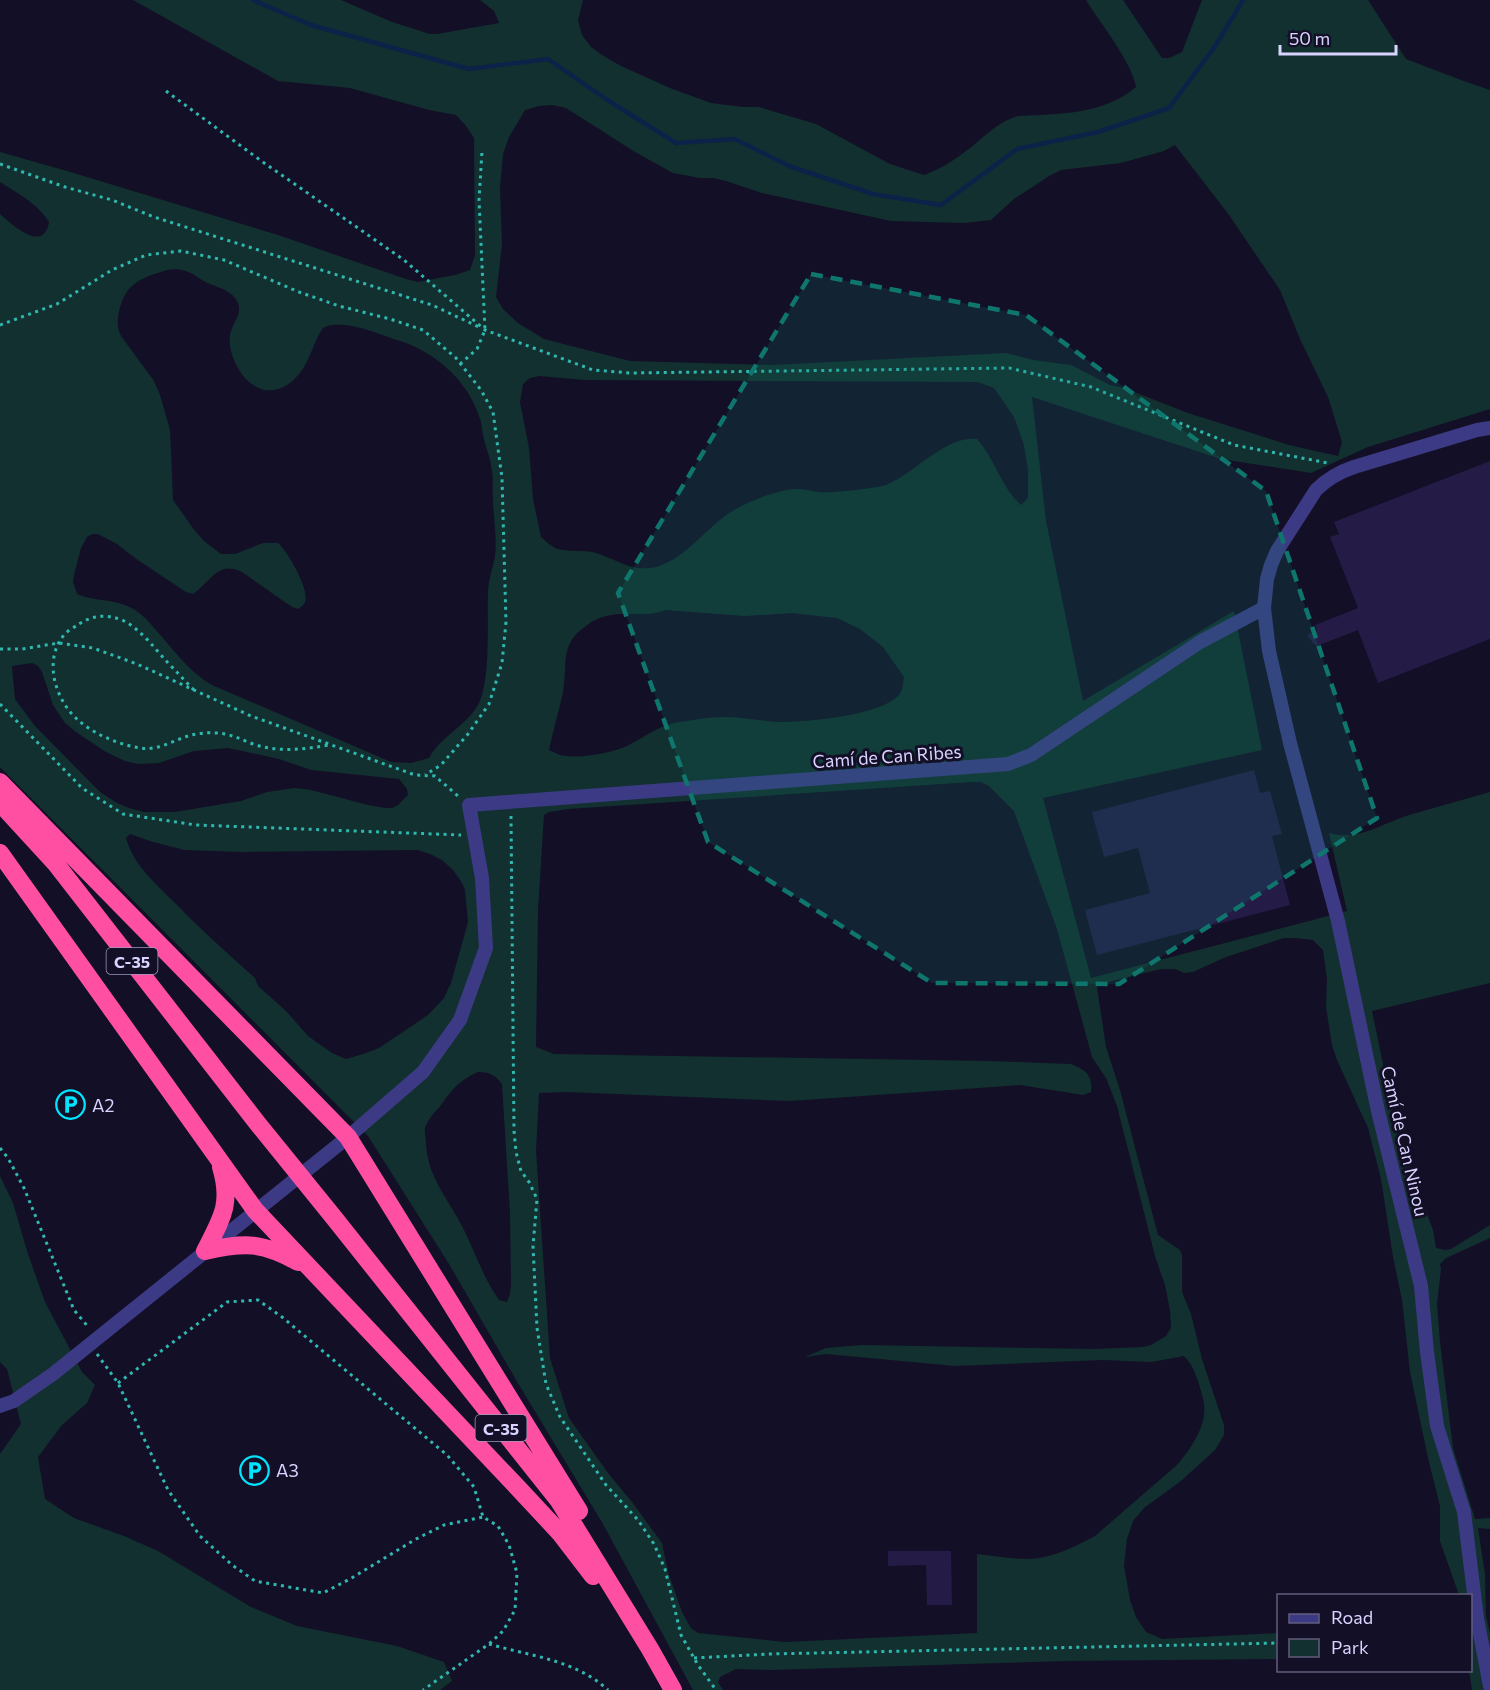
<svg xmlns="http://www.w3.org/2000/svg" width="1490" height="1690" viewBox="0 0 1490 1690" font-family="Commissioner,sans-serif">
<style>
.green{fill:#12302f;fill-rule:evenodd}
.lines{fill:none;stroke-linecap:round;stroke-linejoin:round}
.stream{stroke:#0c2248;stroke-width:4.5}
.building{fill:#241b47}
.path{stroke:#2fb8b0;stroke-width:3;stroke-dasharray:3 4.5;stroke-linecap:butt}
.street{stroke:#3d3a85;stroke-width:14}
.highway{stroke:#ff4fa3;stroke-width:18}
.marked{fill:#0f766e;fill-opacity:0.2;stroke:#0f766e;stroke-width:4.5;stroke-dasharray:12 8;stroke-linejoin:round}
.labels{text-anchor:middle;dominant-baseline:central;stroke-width:6;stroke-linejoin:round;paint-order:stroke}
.shield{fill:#130f26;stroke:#9e99be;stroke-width:1.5}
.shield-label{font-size:16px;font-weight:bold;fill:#d9d4ff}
.street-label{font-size:18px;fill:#d9d4ff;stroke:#130f26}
.poi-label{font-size:18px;fill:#d9d4ff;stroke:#130f26;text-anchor:start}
</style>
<rect width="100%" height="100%" fill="#130f26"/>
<!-- green -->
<path class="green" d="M133,0H341L392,22L430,34H437L499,23L494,11L480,0H583L578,20L582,35L591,47L602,55L621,66L670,88L711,103L743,107H759L816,124L890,164L924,175C941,169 956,159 970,148C985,136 998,122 1018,116C1058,114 1103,115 1136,87C1132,62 1100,23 1086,0H1123L1162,58H1169L1182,52L1202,0H1368L1406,59L1461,80L1490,90V409L1368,447L1311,473L1221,459L1032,397L1046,521L1083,701L1234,611L1262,750L1043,798L1091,978L1347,911L1329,833C1357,842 1383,823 1409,815C1436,807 1463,800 1490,792V983L1372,1011L1393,1112L1403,1148L1433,1230L1436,1248L1445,1250L1451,1249L1490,1225V1238L1446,1258L1440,1264L1441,1269L1437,1304L1440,1342L1453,1448L1475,1519L1490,1518V1529L1478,1528L1485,1574L1486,1616L1490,1633V1690H1472L1469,1671L1470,1596L1459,1595L1440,1541V1506L1428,1458L1410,1372L1402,1300L1393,1257L1381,1179L1368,1128L1337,1060L1332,1045L1326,1007L1327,979L1323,950L1313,940L1295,938H1284L1226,957L1193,972L1184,973L1175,969H1161L1104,983L1097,987L1106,1047L1120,1090L1158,1235L1180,1250L1182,1255V1292L1191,1314L1202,1359L1224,1425V1435L1215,1450L1181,1481L1144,1508L1133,1521L1127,1539L1124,1566L1130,1600L1136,1617L1146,1632L1162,1639L1278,1633V1659L1067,1661L770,1670L736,1669L720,1677L718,1682L723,1690H693L603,1524L519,1385L449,1264L368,1136L0,767V214C12,225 44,254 49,222C37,203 19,194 0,182V152L67,171L278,235L406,279L418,282L455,275L470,270L475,255L474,138L466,126L456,115L429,110L350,88L278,81ZM552,105L566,108L635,152L673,173L700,178H713L726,181L762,193L891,221L964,223L991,220L1014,199L1049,176L1061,170L1121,163L1164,151L1175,145L1229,215L1280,290L1300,339L1328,397L1342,442L1338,456L1289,445L1188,413L1124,388L1110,385L1071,365L1033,360L1006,353L773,365L630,361L544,339L518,323L503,309L496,297L502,244L500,188L503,154L509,137L525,110L539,106ZM167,270C173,269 179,269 186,271C192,273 196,276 202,280C213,287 230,288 237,301C244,315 231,323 230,336C228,350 236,368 245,378C266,401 292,389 305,365C312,353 315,339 323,328C340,317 379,334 397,340C435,351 470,382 481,422C482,426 482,431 483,435C485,446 490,456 491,466C494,478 492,490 493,502C494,520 497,539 495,556C493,568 488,580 488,592C487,620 491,681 478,705C466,726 440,737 429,758L411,763L391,762L212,685C188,671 173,649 155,629C149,622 143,615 135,610C116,598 95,602 77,594L73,582L74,575L81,548L87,537L92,534H98L117,544L135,558L186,592L193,594C211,582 217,560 242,572L292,607L298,609C301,607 303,606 305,602C310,590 288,552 278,543H263L235,554H221L204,541L195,531L173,500L170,430L160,395L154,381L121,336C117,327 117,321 119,312C125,283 141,278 167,270ZM539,376L585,380L978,382L994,388L1014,417L1024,445L1028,470V498L1021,505C1001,487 995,459 977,439C946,435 914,474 886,485C879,488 825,494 818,492C801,489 796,487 778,492C760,497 740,505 725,516C700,534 674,573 638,568C624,566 610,557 596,553C583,549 568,553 555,548C550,545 545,541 541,537L533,499L529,448L520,402L523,384L530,378ZM665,610L745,616L792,613L837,618L860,629L883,647L904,677C903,683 903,690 899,695C880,716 807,722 779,722C761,721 743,717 724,717C709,717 694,720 679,722C660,725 646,736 629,745C612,753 585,758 566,756C560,756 554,752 549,750C553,730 559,711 563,692C568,664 559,644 586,626C592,621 598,618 606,616C626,611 646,618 665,610ZM32,663L38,666L42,672L53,705L65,723L76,732L106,752L125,761L138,764L159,763L194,751L228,748L279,759L311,770L399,779L407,789L408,795L398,805L392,808H385L368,805L311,790L295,788L267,792L241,801L175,812H144L129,808L117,803L100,792L35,726L15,699L12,666ZM972,782H981L989,786L1014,811L1057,929L1092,1057L1106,1078L1117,1106L1155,1256L1165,1285L1170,1310L1171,1328L1166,1336L1151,1345L1143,1347L1094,1349L862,1345L826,1348L805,1357L826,1354L955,1366L1102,1360L1152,1362L1184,1356C1192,1364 1194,1371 1198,1381C1200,1389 1203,1396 1204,1404C1207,1426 1191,1448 1178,1464L1095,1536C1075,1547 1052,1558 1029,1559C1012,1559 994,1556 977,1554V1633L785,1642L698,1633L691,1628L682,1612L668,1572L662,1543L632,1502L608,1473L569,1418L550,1358L536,1151L539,1093L566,1092L790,1101L1020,1085L1083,1095L1091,1092C1093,1075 1086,1070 1071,1064L988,1061L554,1054L536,1047L538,910L544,815L549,812L568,809ZM130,834L150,841L184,850L243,852L418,850L430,854L442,860L454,871L462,883L465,890L468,922L451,983L444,998L428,1015L379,1048L366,1053L346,1059L332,1053L308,1036L286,1011L258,986L255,978C227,953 199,928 173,901C154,882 133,864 126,838ZM478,1072C490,1072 495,1075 502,1084L510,1213L511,1284L510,1294L507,1302L499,1300C482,1276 475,1251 462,1226C447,1197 427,1176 426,1142C426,1138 424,1132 425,1128C427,1120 436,1111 441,1105C452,1089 460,1080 478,1072Z
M0,1176L13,1203L28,1254L45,1302L82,1372L95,1385L87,1403L62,1425L38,1457L45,1499L74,1518L124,1536L158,1551L251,1607L297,1626L397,1646L444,1662L452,1681L440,1690H0V1454L21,1424L7,1369L0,1362Z"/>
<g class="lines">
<!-- stream -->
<path class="stream" d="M253,0L311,25L469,69L548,59L609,101L676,143L735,139L789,166L873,194L941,205L1017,149L1098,132L1169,108L1216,45L1243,0"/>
</g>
<!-- building -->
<path class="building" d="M1490,461V639L1378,683L1358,630L1317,646L1313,643L1307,635L1317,631L1315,625L1358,608L1330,537L1339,534L1334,522Z
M1254,770L1260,793L1270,791L1282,834L1272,836L1290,905L1097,955L1085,910L1150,893L1138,848L1104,857L1092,812Z
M888,1551H951L952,1605H927L926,1565L888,1566Z"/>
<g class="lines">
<!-- path -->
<path class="path" d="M166,91L260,160L404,260L485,330L593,370L630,373L1009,368L1091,387L1234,445L1328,463
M0,164L65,187L112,200L154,217L432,305L481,328
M0,325L57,304L112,270L146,255L181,251L224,260L299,292L339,306L390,319L423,330L456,358L481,390L493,412L502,478L506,622L502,663L489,704L468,734L441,765L425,775
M460,364L477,349L485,330L479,200L482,151
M0,649H22L59,643L93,648L137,664L251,716L415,775L435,776L458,796
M194,690C185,681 177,672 168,663C155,649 141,629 122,620C107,614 93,615 79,624C75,627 68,630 64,635C43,660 55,700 78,720C95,735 118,744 140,748C157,751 172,741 188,736C195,734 206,732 215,733C229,733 240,739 253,744C279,753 304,749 330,745
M0,704L82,788L123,814L196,825L461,835
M511,816L514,1131L516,1152L521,1171L529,1182L537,1199L533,1246L537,1328L546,1384L560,1417L606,1485L638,1520L654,1544L665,1569L681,1635L698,1665L716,1690
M0,1148L8,1158L24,1188L74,1310L89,1328
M97,1354L118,1383L168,1490L200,1536L232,1565L255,1581L323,1593L350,1579L416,1539L444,1525L483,1517
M118,1383L227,1302L258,1300L282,1317L447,1455L474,1487L483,1517L498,1526L509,1545L517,1573L515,1610L503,1631L489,1644L423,1690
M489,1644C530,1656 576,1660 608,1690
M694,1658L769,1654L1278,1643"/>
<!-- street -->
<path class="street" d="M1490,428L1477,430L1354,467C1339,472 1327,479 1316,490L1277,551L1271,565L1267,579L1264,608L1269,651L1290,743L1338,921L1378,1111L1421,1286L1427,1352L1437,1426L1464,1512L1477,1618L1490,1686
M0,1406L14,1401L53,1374L348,1137L423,1072L460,1020L486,948L482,878L469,805L1008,764L1031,755L1200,642L1264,608"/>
<!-- highway -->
<path class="highway" d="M0,782L348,1137L579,1511
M0,803L56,864L258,1124L335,1219L559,1501L650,1649L673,1690
M0,853L255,1210L519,1489L560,1533L593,1576
M205,1251C245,1242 262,1242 298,1262
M205,1251C222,1218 232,1204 221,1167"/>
</g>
<!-- marked area -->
<path class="marked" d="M811,274L1026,315L1266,491L1377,818L1119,984L932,983L708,842L618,593Z"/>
<!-- icons -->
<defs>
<symbol id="parking-ring" viewBox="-11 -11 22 22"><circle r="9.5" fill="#130f26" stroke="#00e5ff" stroke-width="1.5"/><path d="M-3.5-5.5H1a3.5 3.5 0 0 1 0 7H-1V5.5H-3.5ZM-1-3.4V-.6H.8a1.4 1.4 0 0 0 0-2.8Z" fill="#00e5ff"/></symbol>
</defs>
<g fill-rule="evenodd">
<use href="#parking-ring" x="54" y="1088" width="33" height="33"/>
<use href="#parking-ring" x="238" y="1454" width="33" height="33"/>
</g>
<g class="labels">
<!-- shield labels -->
<g class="shield">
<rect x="106.5" y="948" width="51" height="26" rx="4.5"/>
<rect x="475.5" y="1415" width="51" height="26" rx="4.5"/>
</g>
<g class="shield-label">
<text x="132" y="961">C-35</text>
<text x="501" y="1428">C-35</text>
</g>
<!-- street labels -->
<g class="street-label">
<text transform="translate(887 756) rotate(-4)">Camí de Can Ribes</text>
<text transform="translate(1405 1141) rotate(77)">Camí de Can Ninou</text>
</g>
<!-- poi labels -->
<g class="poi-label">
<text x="92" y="1105">A2</text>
<text x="276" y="1470">A3</text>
</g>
</g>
<!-- legend -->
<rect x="1277" y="1594" width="195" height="78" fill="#130f26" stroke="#625e7d" stroke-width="1.5"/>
<rect x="1289" y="1614" width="30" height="9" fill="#3d3a85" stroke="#625e7d" stroke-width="1.5"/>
<text x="1331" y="1624" font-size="18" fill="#d9d4ff">Road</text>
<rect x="1289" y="1639" width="30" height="18" fill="#12302f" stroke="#625e7d" stroke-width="1.5"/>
<text x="1331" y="1654" font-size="18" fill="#d9d4ff">Park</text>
<!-- scale -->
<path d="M1280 45v9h116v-9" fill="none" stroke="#d9d4ff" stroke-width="3"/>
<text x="1289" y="45" font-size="18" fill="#d9d4ff" stroke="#130f26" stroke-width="4.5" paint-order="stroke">50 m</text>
</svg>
